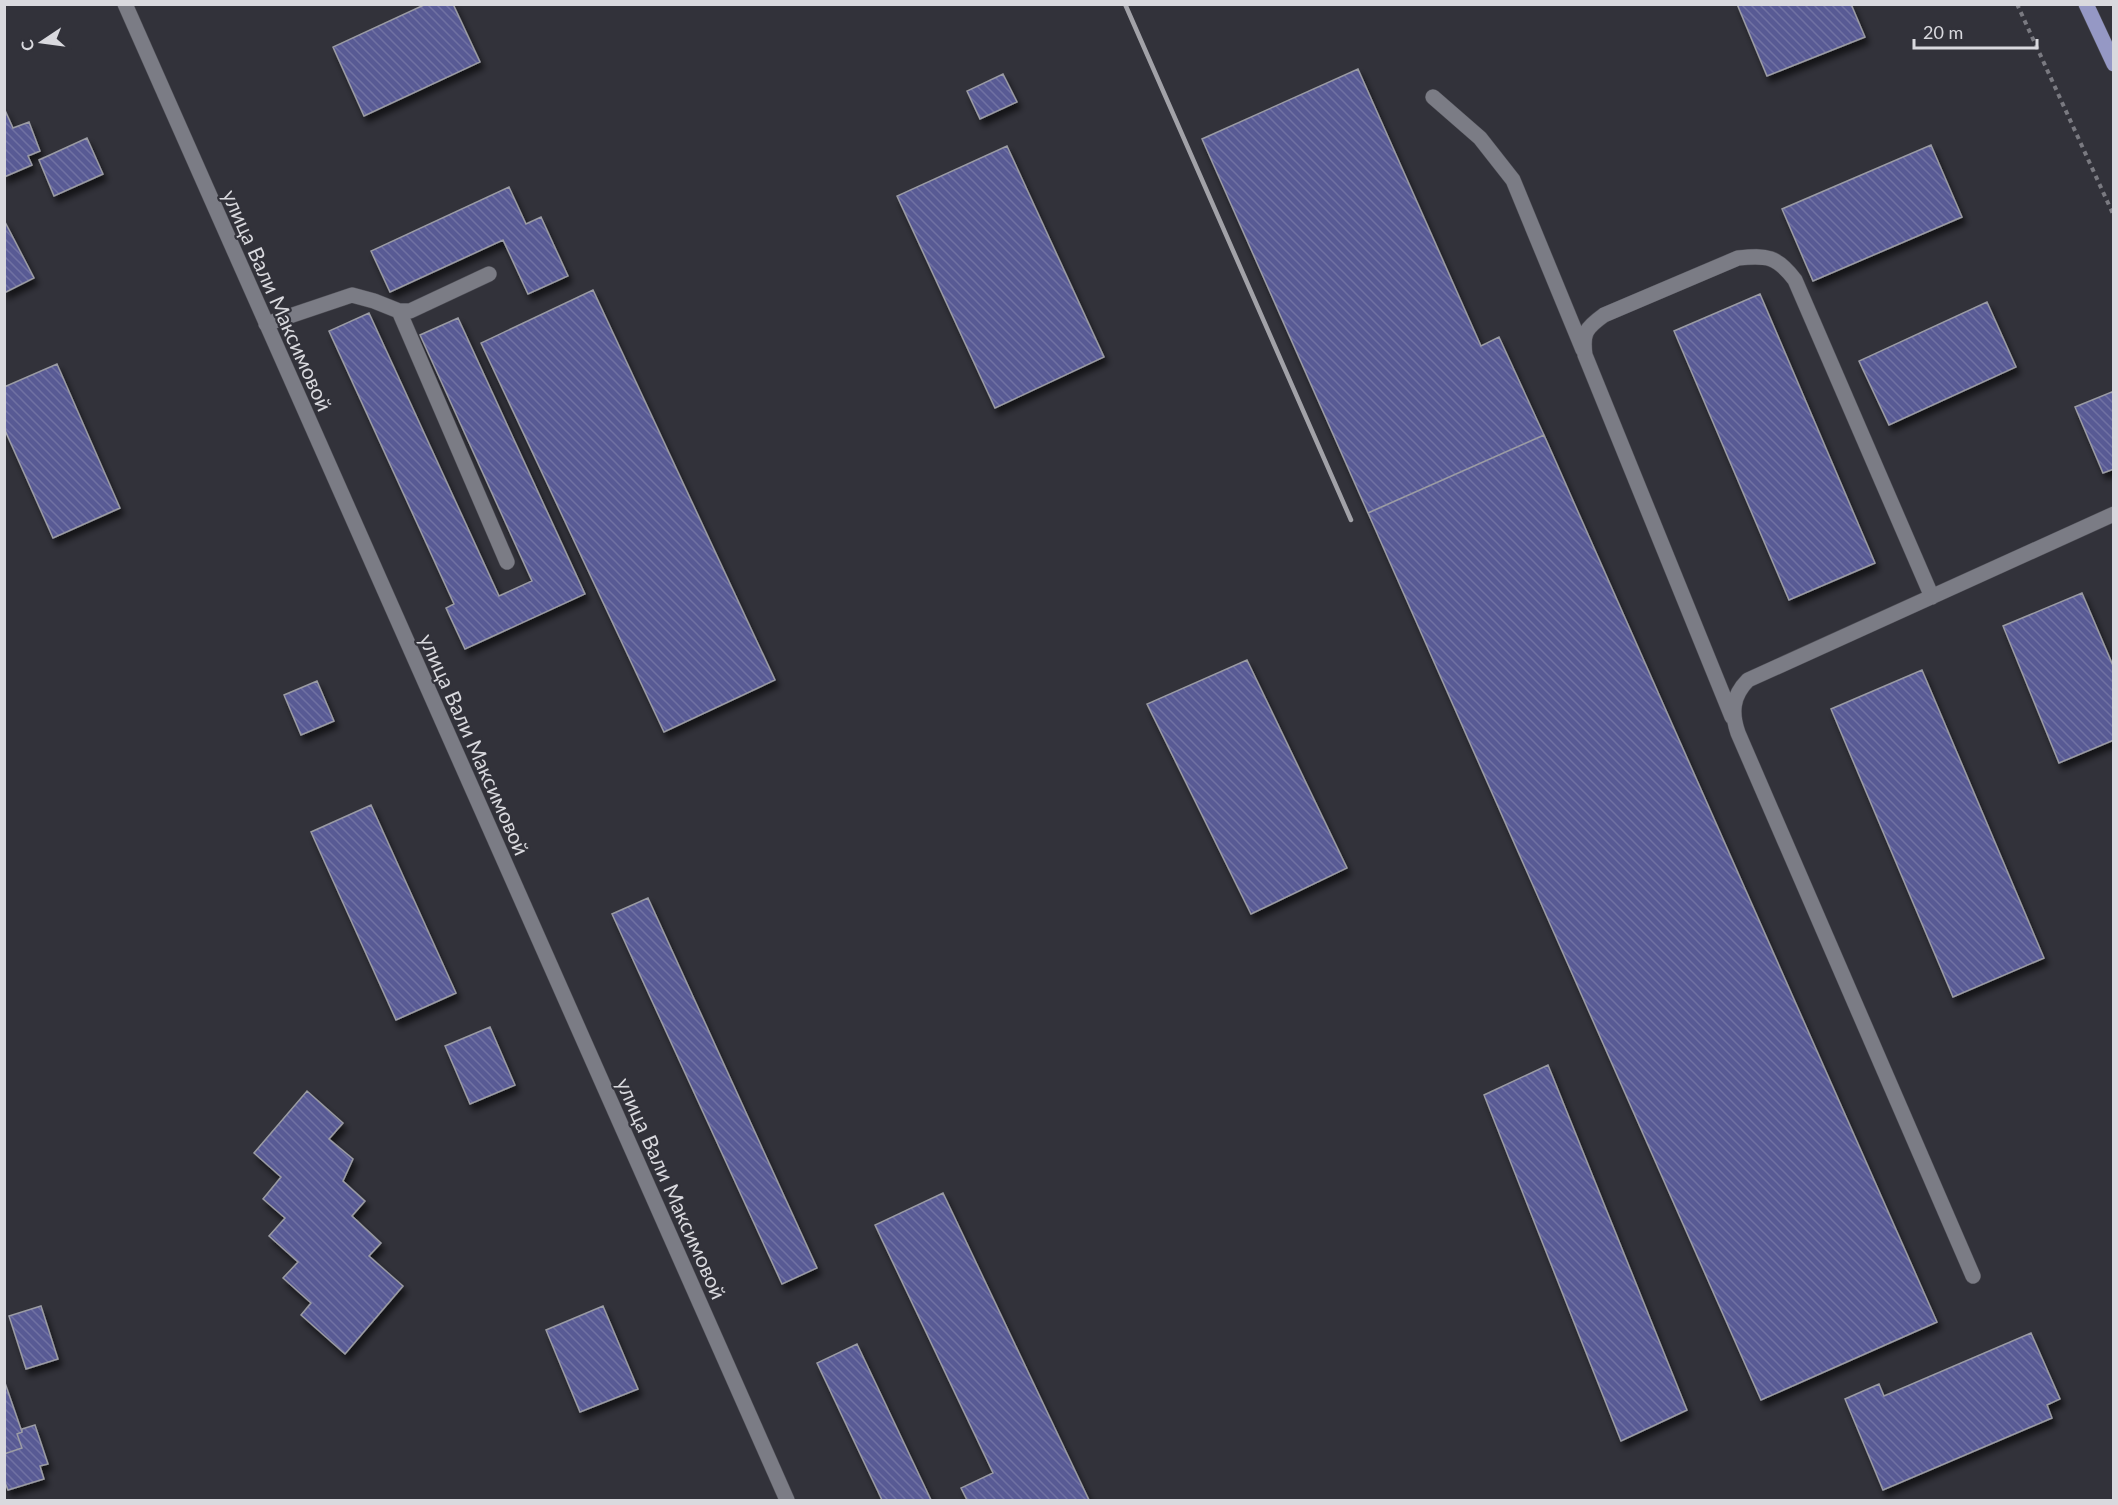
<svg xmlns="http://www.w3.org/2000/svg" width="2118" height="1505" viewBox="0 0 2118 1505" font-family="Lato,sans-serif">
<style>
.building{fill:url(#building-back-hatch);stroke:#9b9ca4;stroke-width:1.5;filter:url(#shadow)}
.lines{fill:none;stroke-linecap:round;stroke-linejoin:round}
.minor-casing{stroke:#4f4f56;stroke-width:16}
.major-casing{stroke:#4f4f56;stroke-width:16}
.path{stroke:#7a7a81;stroke-width:4;stroke-dasharray:4.5 4.5;stroke-linecap:butt}
.minor{stroke:#7b7c85;stroke-width:15}
.major{stroke:#9598c5;stroke-width:15}
.rail{stroke:#a2a2a8;stroke-width:4.5}
.labels{text-anchor:middle;dominant-baseline:central;stroke-width:4.5;stroke-linejoin:round;paint-order:stroke}
.street-label{font-size:21px;fill:#d9d9de;stroke:#32323a}
</style>
<defs>
<pattern id="building-back-hatch" width="6" height="6" patternUnits="userSpaceOnUse" patternTransform="scale(1.5)"><rect width="6" height="6" fill="#595a94"/><path d="M-1 5l2 2M0 0l6 6M5-1l2 2" fill="none" stroke="#7071a3"/></pattern>
<filter id="shadow"><feDropShadow dx="3.5" dy="6" stdDeviation="3" flood-color="#0009"/></filter>
</defs>
<rect width="100%" height="100%" fill="#32323a"/>
<!-- building -->
<path class="building" d="M426,4H453L480,62L364,116L333,47Z
M1737,4H1851L1865,37L1767,76Z
M1358,69L1481,346L1499,337L1544,435L1368,513L1202,139Z
M1003,74L1017,102L980,119L967,91Z
M4,108L13,128L29,122L40,151L28,156L32,165L4,177Z
M87,138L103,174L54,196L39,160Z
M1931,145L1962,217L1813,281L1782,209Z
M1007,146L1104,357L995,408L897,196Z
M509,187L526,224L541,217L568,276L528,294L503,240L390,292L371,251Z
M4,220L34,278L4,293Z
M593,290L775,680L664,732L481,343Z
M1760,294L1875,563L1789,600L1674,331Z
M1987,302L2016,367L1889,425L1859,361Z
M369,313L499,596L532,581L420,335L458,318L585,594L465,649L446,608L454,604L329,331Z
M57,364L120,508L53,538L4,428V387Z
M2114,391V469L2103,473L2075,407Z
M1544,435L1937,1322L1761,1400L1368,513Z
M2082,593L2114,668V740L2059,763L2003,626Z
M1247,660L1347,868L1251,914L1147,704Z
M1922,670L2044,958L1953,997L1831,709Z
M317,681L334,721L301,735L284,695Z
M371,805L456,993L396,1020L311,832Z
M648,898L817,1268L782,1284L612,914Z
M490,1027L515,1085L470,1104L445,1046Z
M1548,1065L1687,1410L1621,1441L1484,1095Z
M307,1091L343,1123L329,1139L353,1159L343,1181L365,1201L352,1216L381,1243L369,1256L403,1286L345,1354L301,1315L311,1303L283,1278L298,1262L269,1236L285,1218L263,1199L281,1177L254,1153Z
M943,1193L1089,1500H967L961,1488L993,1473L875,1225Z
M41,1306L58,1359L26,1369L9,1316Z
M603,1306L638,1389L580,1412L546,1330Z
M2031,1333L2060,1399L2047,1405L2052,1418L1883,1490L1845,1399L1879,1384L1884,1396Z
M857,1344L931,1500H882L817,1363Z
M4,1380L22,1432L17,1434L22,1448L4,1454Z
M35,1425L48,1464L40,1466L44,1479L8,1490L4,1480V1454L22,1448L17,1434L22,1432V1429Z"/>
<g class="lines">
<defs>
<path id="minor" d="M125,4L787,1500
M1433,97L1480,138L1513,180L1583,350
M399,311L507,562
M266,324L352,295L374,301L399,311H410L489,274
M1732,717L1585,355C1582,333 1586,328 1604,315L1738,258C1767,255 1777,256 1795,280L1932,597
M1973,1276L1738,733C1731,713 1732,696 1748,680L2114,514"/>
<path id="major" d="M2086,4L2114,64"/>
</defs>
<!-- minor casing -->
<use href="#minor" class="minor-casing"/>
<!-- major casing -->
<use href="#major" class="major-casing"/>
<!-- path -->
<path class="path" d="M2017,4L2114,216"/>
<!-- minor -->
<use href="#minor" class="minor"/>
<!-- major -->
<use href="#major" class="major"/>
<!-- rail -->
<path class="rail" d="M1125,4L1351,520"/>
</g>
<g class="labels">
<!-- street labels -->
<g class="street-label">
<text transform="translate(278 300) rotate(66)">улица Вали Максимовой</text>
<text transform="translate(475 744) rotate(66)">улица Вали Максимовой</text>
<text transform="translate(672 1188) rotate(66)">улица Вали Максимовой</text>
</g>
</g>
<!-- border -->
<rect width="2118" height="1505" fill="none" stroke="#d9d9de" stroke-width="12"/>
<!-- north arrow -->
<g transform="translate(42 42) rotate(257)" stroke="#32323a" stroke-width="4.5" paint-order="stroke">
<path d="M0-4.5L10 22L0 15L-10 22Z" fill="#d9d9de"/>
<text y="-9" font-size="16" font-weight="bold" text-anchor="middle" fill="#d9d9de">С</text>
</g>
<!-- scale -->
<path d="M1914 39v9h123v-9" fill="none" stroke="#d9d9de" stroke-width="3"/>
<text x="1923" y="39" font-size="18" fill="#d9d9de" stroke="#32323a" stroke-width="4.5" paint-order="stroke">20 m</text>
</svg>
